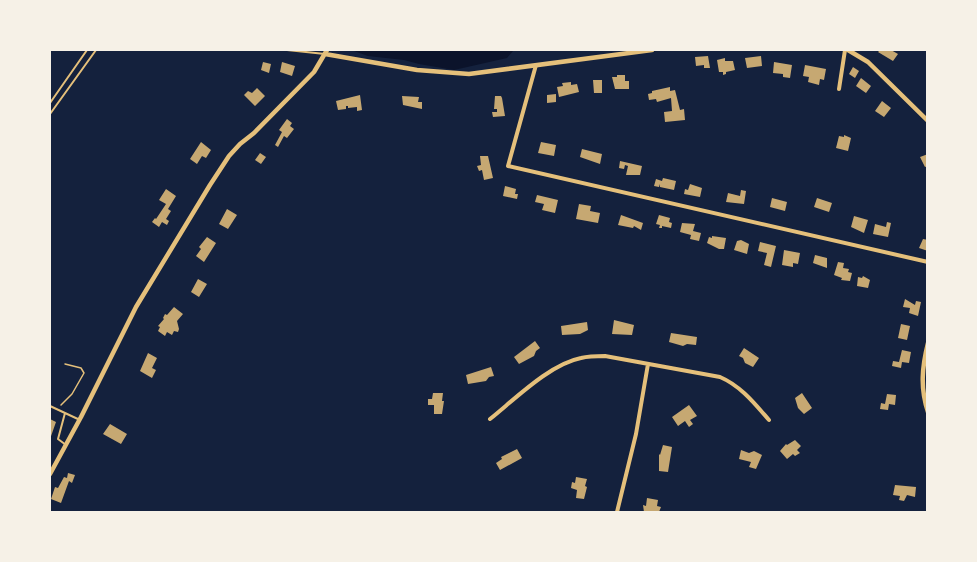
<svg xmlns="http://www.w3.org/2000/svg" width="977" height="562" viewBox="0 0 977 562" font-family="Rubik,sans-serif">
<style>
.water{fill:#0b132b}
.building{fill:#c6a872}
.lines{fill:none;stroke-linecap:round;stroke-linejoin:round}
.path{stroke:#e5c07b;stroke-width:1.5}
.service{stroke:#e5c07b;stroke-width:2}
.minor{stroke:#e5c07b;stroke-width:4}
.tertiary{stroke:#e5c07b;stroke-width:4.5}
</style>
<rect width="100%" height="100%" fill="#14213d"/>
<!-- water -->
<path class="water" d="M351,50H512L513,51L507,58L454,70L419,64L404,60L368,56Z"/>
<!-- building -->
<path class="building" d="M880,50H891L898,54L893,61L878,52Z
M708,56L710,68H704V65L696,66L695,57Z
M761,56L762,66L747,68L745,58Z
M725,58V61H733L735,70L726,72V74L723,75V72H719L717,60Z
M263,62L271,64L269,73L261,70Z
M282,62L295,66L292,76L280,72Z
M774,62L792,65L790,78L783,77V74L773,73Z
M805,65L826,69L824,80L820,79L819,85L808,82L809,77L803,76Z
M853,67L859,71L855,78L849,74Z
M617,75H625V81H629V89H615L612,77H617Z
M861,78L871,86L866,93L856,86Z
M593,80H602V93H594Z
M571,82V85L577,84L579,92L559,97L557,87L563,86L562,83Z
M670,87V91L675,90L680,110L684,109L685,120L665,122L664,112L672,111L671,98L657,102L656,99L649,100L648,94L652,93V91Z
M257,88L265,96L255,106L244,95L248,91L252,93Z
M556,94V102L547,103V95Z
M360,95L362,110L357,111V107L348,108V106H346V109L338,110L336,101Z
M402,96L419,97L418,102H422V109L403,105Z
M495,96H501L502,98L505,116L493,117L492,112H497V109H494Z
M882,101L891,108L884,117L875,111Z
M287,119L292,123L290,126L294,129L287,138L284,136L278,147L275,145L282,132L279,130Z
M844,135L851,138L848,151L836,148L839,136L844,137Z
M201,142L211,150L206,158L202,156L197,164L190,159Z
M541,142L556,145L554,156L538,153Z
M582,149L602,154L600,164L580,157Z
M260,153L266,157L261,164L255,160Z
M928,154V166L925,167L920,157Z
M480,156H488L493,178L484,180L482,170L479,171L477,166L481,165Z
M620,161L642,166L640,175H626L628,166L625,165L624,169L619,168Z
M663,178L676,181L674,190L660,187V184L659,187L654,186L656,179L662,181Z
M690,184L702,188L700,197L684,194L685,189L688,190Z
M505,186L516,189L515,194H518L517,199L503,196Z
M166,189L176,196L168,209L171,211L166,219L169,221L167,225L162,222L159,227L152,222L155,218L156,219L166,204L159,200Z
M741,190L746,191L744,204L726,202L728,193L740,196Z
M537,195L558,200L555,213L542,210L544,204L535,202Z
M772,198L787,202L785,211L770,207Z
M817,198L832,203L829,212L814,207Z
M579,204L591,206L590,211L600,213L598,223L576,219Z
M227,209L237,215L228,229L219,224Z
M621,215L643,223L641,230L634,226L633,228L618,225Z
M659,215L670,218L669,222L672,223L671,228L662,226V228H659L660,225L656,224Z
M854,216L868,220L864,233L851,227Z
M887,222L891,223L888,237L873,234L875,224L886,227Z
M682,223L695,224L693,231L701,233L699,241L690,239L691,235L680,232Z
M712,236L726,238L724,249H719L707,243L709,237L712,238Z
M207,237L216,243L204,262L196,256L201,249L199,247Z
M923,239L928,240V251L919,248Z
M741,240L749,244L747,254L734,250L737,241Z
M760,242L776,246L771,267L764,265L767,253L758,251Z
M784,250L800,253L798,264L793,263V267L782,265Z
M815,255L827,258V268L813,263Z
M838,262L844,263L843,268L849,269L848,272L852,273L850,281L841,280L842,278L834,275Z
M863,276L870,280L868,288L857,286L858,277L862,278Z
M198,279L207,284L199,297L191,292Z
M905,299L915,305L916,301L921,302L918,316L909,313L910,308L903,307Z
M174,307L183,314L177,321L179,329L178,332L174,331L172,335L167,332L165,336L158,331L160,327L158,326L164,319L163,318L165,314L167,315Z
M614,320L634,325L632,335L612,334Z
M587,322L588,330L580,334L562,335L561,326Z
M901,324L910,326L907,340L898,338Z
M671,333L697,337L696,345L687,344L683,346L669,342Z
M535,341L540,348L536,351L534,356L519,364L514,357Z
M744,348L759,358L753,367L745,363L743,358L739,356Z
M902,350L911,352L909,363L902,362L901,368L892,366L893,361L899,362Z
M148,353L157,358L152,368L156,370L152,378L140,371Z
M491,367L494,376L489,377L486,381L468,384L466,375Z
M433,393H443L442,401H444L442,414H434V405H428V399H432Z
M802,393L812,408L804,414L798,408L795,398Z
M887,394L896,395L895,405L889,404L888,410L880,409L881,403L885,404Z
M689,405L697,416L690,420L693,424L689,427L685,421L678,426L672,417Z
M50,419L56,422L50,439Z
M110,424L127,434L121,444L103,434Z
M795,440L801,446L797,450L800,453L795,456L793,454L787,459L780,451L786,444L787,445Z
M663,445L672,447L668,472L659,471V454L660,455Z
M517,449L522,458L500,470L496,463L502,459L501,457Z
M741,450L749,453L754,451L762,455L756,469L749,467L751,462L739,459Z
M68,473L75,475L72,483L69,481L61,503L51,499L55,487L58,488L64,477L67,478Z
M576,477L587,479L585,486L587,487L584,499L576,498L577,490L571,488L572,482L575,483Z
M895,485L916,487L915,497L907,495L904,501L899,500L900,496L893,495Z
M647,498L658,500L657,506L661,507L659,512H644L643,505L646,506Z"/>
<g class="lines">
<!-- path -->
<path class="path" d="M61,405L72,394L84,373L81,368L65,364"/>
<!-- service -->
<path class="service" d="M287,50L325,54
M50,103L87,50
M50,114L96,50
M50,406L80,420
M65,413L58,439L66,445"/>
<!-- minor -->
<path class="minor" d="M536,65L508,166L928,262
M839,89L845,50
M490,419C515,399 550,364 581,358C589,356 597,356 605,356L720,377C741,386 755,404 769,420
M617,512L636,434L648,364"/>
<!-- tertiary -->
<path class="tertiary" d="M848,50L868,62L928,121
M325,54L417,70L469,74L652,50
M928,343C922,367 920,388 928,412
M50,474L81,417L136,307L210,185L229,156L240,144L254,133L314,72L327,50"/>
</g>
<!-- border -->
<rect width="977" height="562" fill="none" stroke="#f6f1e7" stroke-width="102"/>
</svg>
